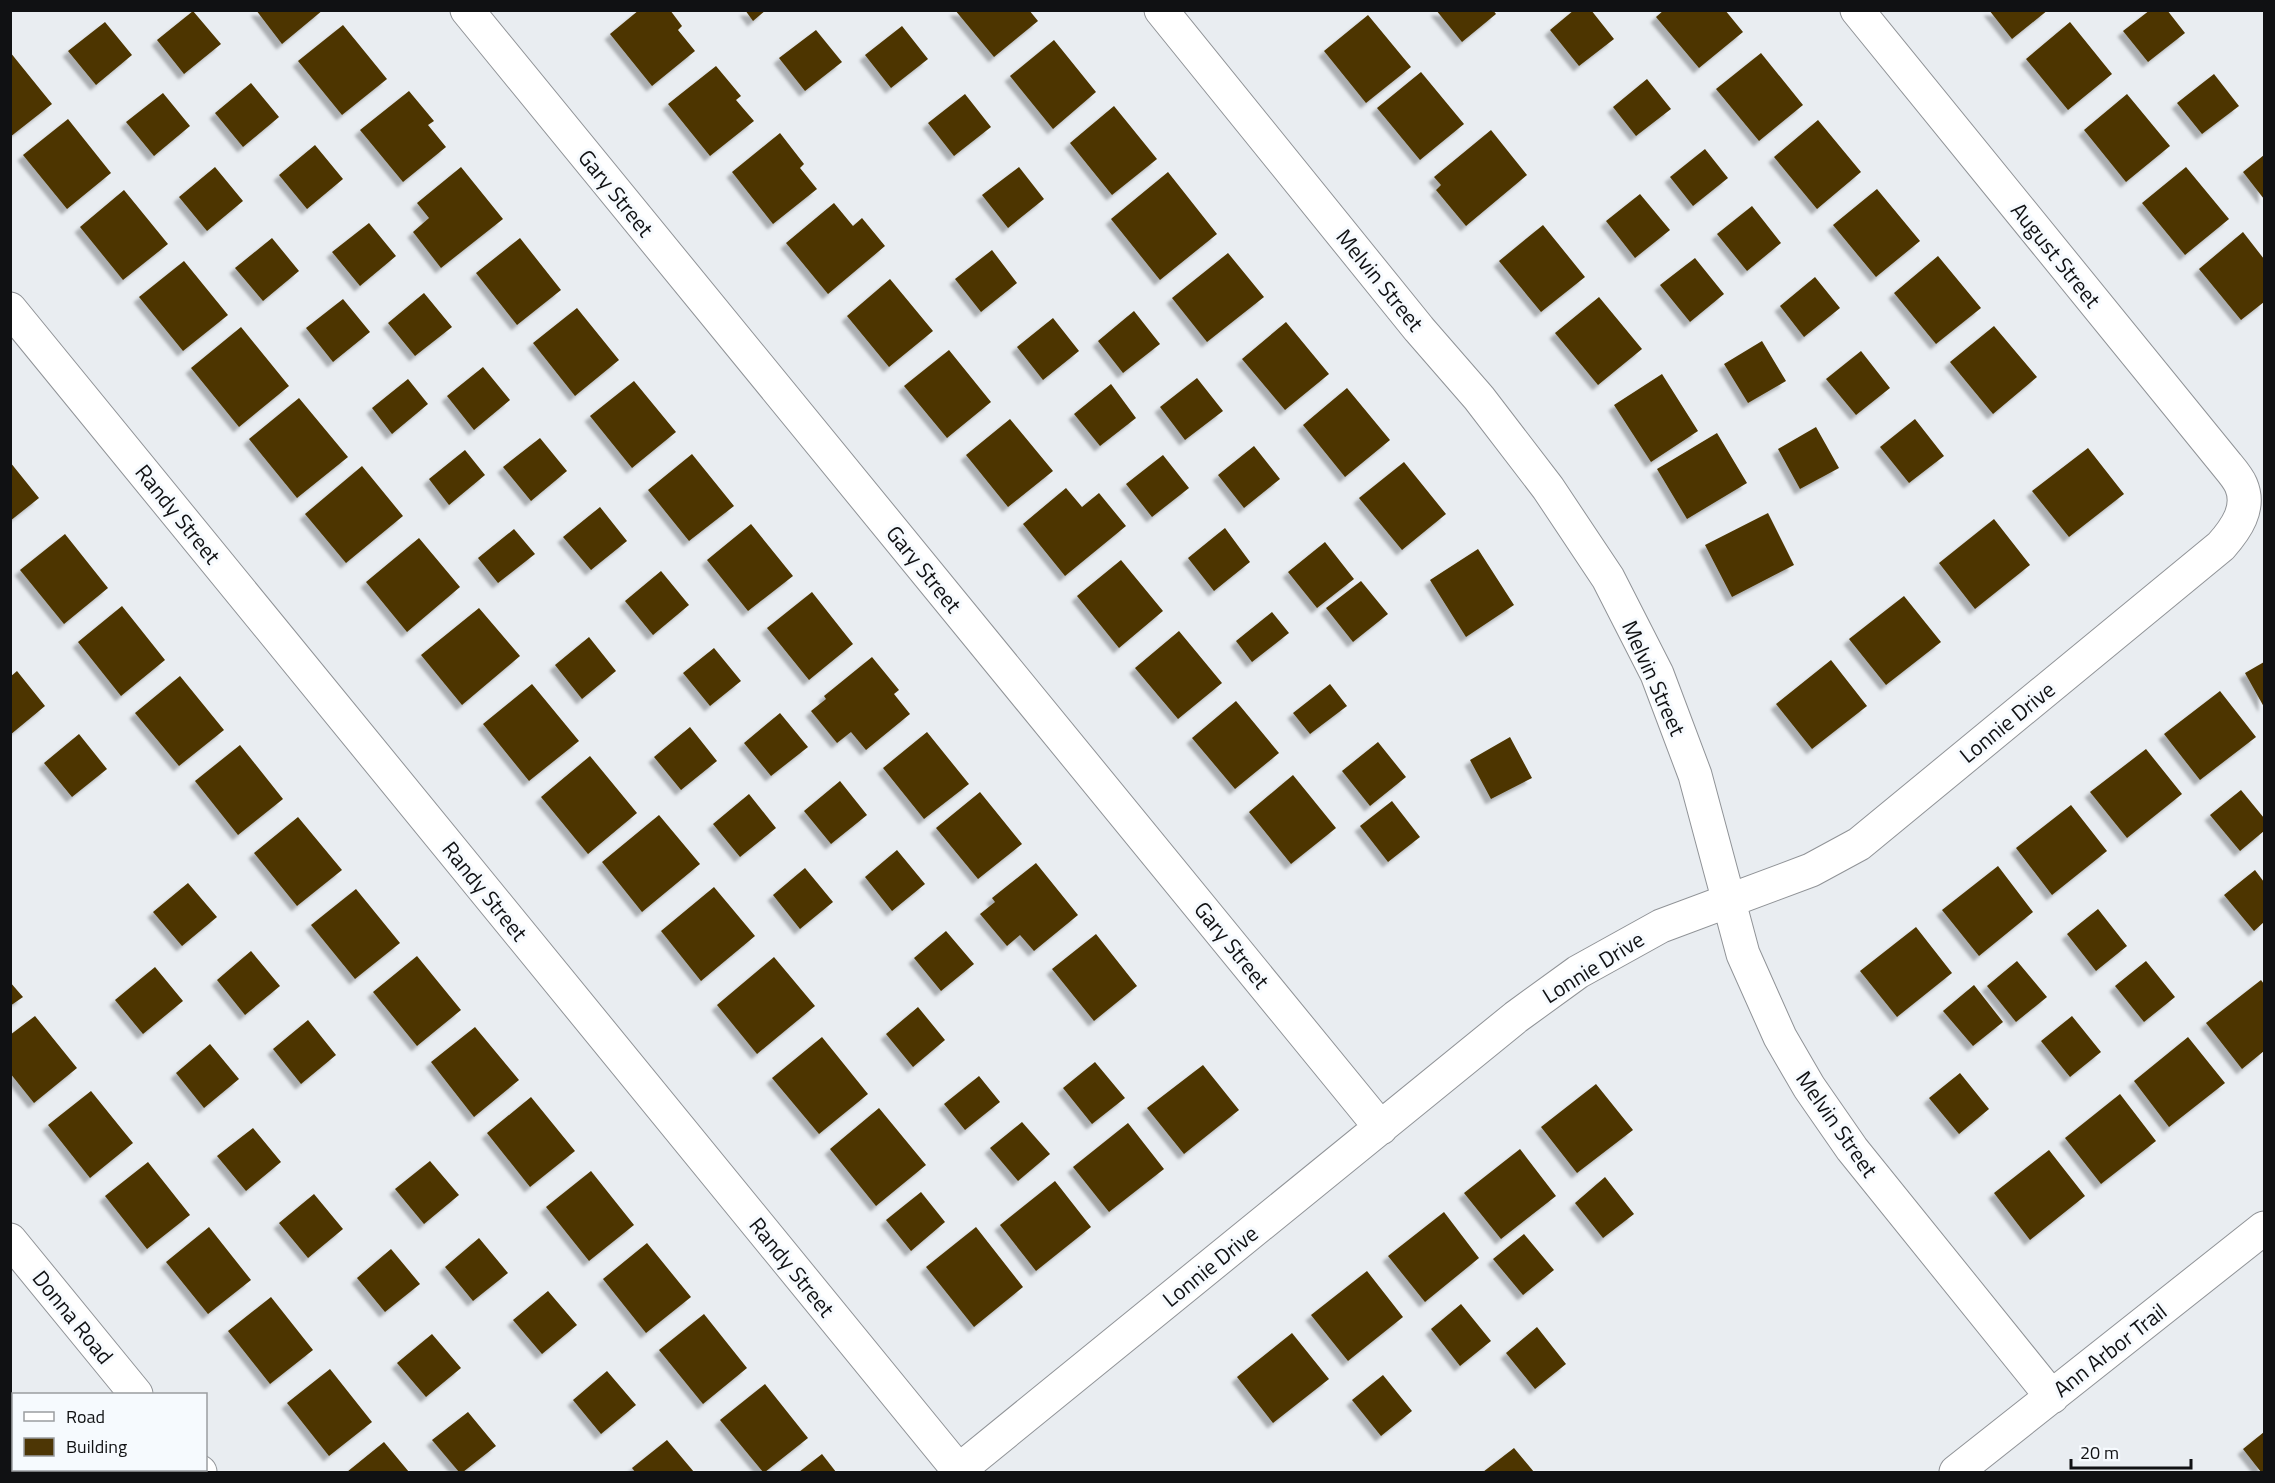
<svg xmlns="http://www.w3.org/2000/svg" width="2275" height="1483" viewBox="0 0 2275 1483" font-family="'Titillium Web',sans-serif">
<style>
.building{fill:#4d3605;filter:url(#shadow)}
.lines{fill:none;stroke-linecap:round;stroke-linejoin:round}
.minor-casing{stroke:#909397;stroke-width:35}
.minor{stroke:#fff;stroke-width:33}
.labels{text-anchor:middle;dominant-baseline:central;stroke-width:6;stroke-linejoin:round;paint-order:stroke}
.street-label{font-size:22px;fill:#101113;stroke:#f6fafe}
</style>
<defs>
<filter id="shadow"><feDropShadow dx="-5.5" dy="5.5" stdDeviation="1.5" flood-color="#0004"/></filter>
</defs>
<rect width="100%" height="100%" fill="#e9edf1"/>
<!-- building -->
<path class="building" d="M256,10H323L282,44Z
M639,10H670L682,26L678,30L695,51L652,86L610,34Z
M745,10H766L753,21Z
M955,10H1029L1038,21L994,57Z
M1436,10H1493L1496,14L1462,42Z
M1574,10H1591L1614,39L1579,66L1550,30Z
M1664,10H1725L1743,32L1699,68L1656,17Z
M1989,10H2048L2012,39Z
M2150,10H2167L2185,33L2148,62L2123,31Z
M193,11L221,44L184,74L157,40Z
M1368,15L1411,67L1366,103L1324,51Z
M105,22L132,55L96,85L68,51Z
M2070,22L2112,74L2068,110L2026,59Z
M343,25L387,79L342,115L298,61Z
M902,26L928,59L891,88L865,55Z
M816,30L842,62L805,91L779,58Z
M1054,40L1096,92L1053,129L1010,76Z
M10,52L52,104L10,137Z
M1761,53L1803,105L1759,141L1716,89Z
M716,66L741,96L736,100L754,121L710,156L668,104Z
M1421,72L1464,124L1420,160L1377,108Z
M2214,74L2239,106L2202,134L2177,103Z
M1647,79L1671,109L1636,136L1613,107Z
M251,83L279,117L243,147L215,113Z
M409,91L434,121L428,125L446,147L403,182L360,130Z
M163,93L190,126L154,156L126,122Z
M965,94L991,127L954,156L928,123Z
M2127,94L2170,146L2126,182L2084,130Z
M1114,106L1157,159L1112,195L1070,143Z
M68,119L111,173L67,209L23,155Z
M1818,120L1861,172L1817,209L1774,157Z
M1491,130L1527,175L1466,226L1436,190L1441,185L1434,177Z
M780,133L804,164L800,168L817,189L773,224L732,172Z
M315,145L343,179L307,209L279,175Z
M1705,149L1728,178L1693,206L1670,177Z
M2264,155V199L2243,172Z
M215,167L243,201L207,231L179,197Z
M461,167L503,219L441,268L413,232L429,218L417,203Z
M1019,167L1044,199L1008,228L982,195Z
M2186,167L2229,219L2185,255L2142,203Z
M1168,172L1217,234L1160,280L1111,219Z
M1877,189L1920,241L1876,277L1833,225Z
M124,190L168,244L123,280L80,227Z
M1640,194L1670,230L1635,258L1606,221Z
M834,203L853,226L862,218L885,246L828,294L786,243Z
M1752,206L1781,243L1747,271L1717,234Z
M369,223L396,256L360,286L332,252Z
M1543,225L1585,277L1541,312L1499,261Z
M2243,232L2264,259V302L2241,320L2199,269Z
M272,238L299,271L263,301L235,268Z
M520,238L561,290L517,325L476,273Z
M992,250L1017,283L981,312L955,279Z
M1228,253L1264,297L1207,342L1172,298Z
M1938,256L1981,308L1936,344L1894,293Z
M1695,258L1724,294L1690,322L1660,285Z
M184,261L228,315L183,351L139,297Z
M1815,277L1840,308L1804,337L1780,306Z
M890,279L933,331L889,367L847,316Z
M424,293L452,327L415,356L388,323Z
M1599,297L1642,349L1598,385L1555,333Z
M343,299L370,332L333,362L306,328Z
M577,308L619,360L575,396L533,343Z
M1134,311L1160,344L1123,373L1098,341Z
M1053,318L1079,351L1043,380L1017,347Z
M1286,322L1329,374L1285,410L1242,359Z
M1994,326L2037,377L1993,414L1950,362Z
M241,327L289,386L239,427L191,368Z
M1762,341L1786,381L1748,403L1724,364Z
M949,350L991,402L947,438L904,386Z
M1861,351L1890,388L1856,415L1826,379Z
M483,367L510,400L474,430L447,396Z
M1662,374L1698,431L1651,462L1614,405Z
M1197,378L1223,411L1185,440L1160,407Z
M408,379L428,404L392,434L372,408Z
M634,381L676,432L632,468L590,416Z
M1111,384L1136,418L1100,446L1074,414Z
M1347,388L1390,440L1345,477L1303,425Z
M299,398L348,457L297,498L249,439Z
M1010,419L1053,471L1008,507L966,455Z
M1915,419L1944,456L1909,483L1880,447Z
M1816,427L1839,468L1800,489L1778,449Z
M1717,433L1747,483L1687,519L1657,469Z
M540,438L567,471L531,501L503,467Z
M1254,446L1280,479L1244,508L1218,475Z
M2088,448L2124,494L2069,537L2032,491Z
M465,450L485,475L449,505L429,479Z
M692,454L734,506L689,541L648,490Z
M1163,455L1189,488L1152,517L1126,484Z
M10,462L39,498L10,521Z
M1404,462L1446,514L1402,550L1359,498Z
M362,466L403,516L346,563L305,514Z
M1066,488L1082,507L1099,493L1126,526L1065,576L1023,524Z
M600,507L627,541L591,570L563,537Z
M1768,513L1794,565L1732,597L1705,545Z
M1994,519L2030,565L1975,609L1939,563Z
M751,524L793,576L748,611L707,560Z
M1225,528L1250,562L1214,591L1188,558Z
M514,529L535,554L498,583L478,558Z
M65,534L108,588L64,624L20,570Z
M419,538L460,587L407,632L366,582Z
M1325,542L1354,579L1317,608L1288,572Z
M1478,549L1514,605L1466,637L1430,580Z
M1121,560L1163,611L1119,648L1077,596Z
M661,571L689,605L653,635L625,601Z
M1361,581L1388,614L1353,642L1326,608Z
M812,592L853,644L809,680L767,628Z
M1904,596L1941,642L1886,685L1849,639Z
M122,606L165,660L121,696L78,642Z
M479,608L520,656L462,705L421,655Z
M1272,612L1289,633L1252,662L1236,641Z
M1179,631L1222,683L1178,719L1135,668Z
M589,637L616,671L582,699L555,665Z
M714,648L741,681L710,706L683,673Z
M872,657L899,690L894,694L910,714L866,750L851,732L837,743L811,711L826,699L824,696Z
M1831,660L1867,706L1812,749L1776,704Z
M2264,662V707L2245,673Z
M17,671L45,706L10,735V677Z
M180,676L224,730L179,766L135,713Z
M532,684L579,741L529,781L483,724Z
M1330,684L1347,706L1310,734L1293,713Z
M2220,691L2256,737L2200,780L2164,734Z
M1236,701L1279,753L1235,789L1192,738Z
M780,713L808,747L771,776L744,743Z
M690,727L717,761L681,790L654,757Z
M927,732L969,784L924,819L883,768Z
M79,734L107,769L72,797L44,763Z
M1510,737L1532,778L1491,799L1470,760Z
M1378,742L1406,777L1370,806L1342,771Z
M240,745L283,799L238,835L195,781Z
M2146,749L2182,794L2127,838L2090,792Z
M590,756L637,813L588,854L541,797Z
M1293,775L1336,828L1291,864L1249,812Z
M840,781L867,815L831,844L804,811Z
M2241,790L2264,818V831L2240,851L2210,815Z
M980,792L1022,844L978,879L936,828Z
M749,794L776,828L740,857L713,824Z
M1392,801L1420,837L1388,862L1360,826Z
M2071,805L2107,851L2052,895L2016,848Z
M659,815L700,864L642,912L602,862Z
M298,817L342,870L297,906L254,853Z
M897,850L925,884L892,911L865,877Z
M1036,863L1078,915L1034,951L1020,935L1007,946L980,914L995,902L992,898Z
M1998,866L2033,912L1979,956L1942,910Z
M805,868L833,902L800,929L773,895Z
M2255,870L2264,882V922L2254,931L2224,895Z
M188,883L217,917L182,946L153,912Z
M714,887L755,936L701,981L661,931Z
M356,889L400,943L355,979L311,925Z
M2098,909L2127,946L2096,971L2067,934Z
M1916,927L1952,973L1897,1017L1860,971Z
M946,931L974,964L941,991L914,958Z
M1096,934L1137,986L1094,1021L1052,969Z
M251,951L280,986L245,1015L217,980Z
M417,956L461,1010L417,1046L373,992Z
M774,957L815,1006L757,1054L717,1005Z
M2017,961L2047,997L2016,1022L1987,986Z
M2146,961L2175,997L2144,1022L2115,986Z
M155,967L183,1001L143,1034L115,1000Z
M2261,980L2264,984V1051L2242,1069L2206,1023Z
M10,982L23,997L10,1006Z
M1974,985L2003,1022L1973,1046L1943,1011Z
M918,1007L945,1040L913,1067L886,1034Z
M35,1016L77,1068L34,1103L10,1073V1035Z
M2072,1016L2101,1052L2070,1077L2041,1041Z
M308,1020L336,1055L301,1084L273,1049Z
M475,1027L519,1080L474,1117L431,1062Z
M822,1037L868,1094L819,1134L772,1078Z
M2188,1037L2225,1083L2169,1127L2134,1081Z
M210,1044L239,1079L204,1108L176,1073Z
M1095,1062L1125,1098L1092,1124L1063,1088Z
M1203,1065L1239,1110L1184,1154L1147,1108Z
M1960,1073L1989,1109L1959,1134L1929,1098Z
M979,1076L1000,1102L965,1130L944,1104Z
M1596,1084L1633,1130L1577,1173L1541,1127Z
M91,1091L133,1143L90,1178L48,1125Z
M2120,1094L2156,1141L2101,1184L2065,1138Z
M531,1097L575,1151L530,1187L487,1133Z
M879,1108L926,1165L876,1206L830,1149Z
M1022,1122L1050,1154L1018,1181L990,1148Z
M1128,1123L1164,1169L1109,1212L1073,1167Z
M253,1128L281,1162L246,1191L217,1156Z
M1520,1149L1556,1196L1501,1239L1464,1193Z
M2049,1150L2085,1196L2030,1240L1994,1193Z
M430,1161L459,1195L424,1224L395,1189Z
M148,1162L190,1215L147,1249L105,1196Z
M591,1171L634,1225L589,1261L546,1207Z
M1605,1177L1634,1214L1603,1238L1575,1203Z
M1055,1181L1091,1227L1036,1271L1000,1225Z
M921,1192L945,1222L911,1251L886,1220Z
M314,1194L343,1229L308,1258L279,1223Z
M1444,1212L1479,1258L1425,1302L1388,1256Z
M209,1227L251,1280L208,1314L166,1262Z
M976,1227L1023,1287L974,1327L926,1267Z
M1524,1234L1554,1270L1523,1295L1493,1259Z
M479,1238L508,1273L473,1301L445,1267Z
M647,1243L691,1297L646,1333L603,1279Z
M391,1249L420,1284L385,1312L357,1278Z
M1367,1271L1403,1317L1348,1361L1311,1315Z
M548,1291L577,1325L542,1354L513,1320Z
M271,1297L313,1350L270,1384L228,1331Z
M1461,1304L1491,1341L1460,1366L1431,1329Z
M704,1314L747,1368L703,1404L659,1350Z
M1537,1327L1566,1364L1535,1389L1506,1353Z
M1292,1333L1329,1379L1273,1423L1237,1377Z
M432,1334L461,1368L426,1397L397,1363Z
M330,1369L372,1422L329,1456L287,1403Z
M607,1371L636,1405L601,1434L573,1400Z
M1383,1375L1412,1411L1381,1436L1352,1400Z
M765,1384L808,1438L765,1472H763L720,1420Z
M12,1399L14,1470H33L29,1472H10V1401Z
M468,1412L496,1446L463,1472H459L432,1440Z
M2264,1432V1472H2261L2243,1449Z
M667,1440L694,1472H635L632,1468Z
M384,1442L409,1472H347Z
M1514,1448L1534,1472H1483Z
M822,1454L836,1472H799Z"/>
<g class="lines">
<defs>
<path id="minor" d="M467,10L1381,1128
M1161,10L1419,329L1479,398L1548,488L1608,578L1657,674L1695,775L1743,954L1780,1037L1809,1087L1852,1149L2052,1397
M10,309L960,1472
M10,1240L136,1394
M197,1470L200,1472
M958,1471L1516,1017L1578,972L1661,926L1811,870L1859,844L2221,546C2236,529 2251,508 2241,485C2238,478 2232,471 2227,465L1857,10
M1956,1472L2264,1228"/>
</defs>
<!-- minor casing -->
<use href="#minor" class="minor-casing"/>
<!-- minor -->
<use href="#minor" class="minor"/>
</g>
<g class="labels">
<!-- street labels -->
<g class="street-label">
<text transform="translate(616 193) rotate(51)">Gary Street</text>
<text transform="translate(2056 255) rotate(51)">August Street</text>
<text transform="translate(1380 280) rotate(51)">Melvin Street</text>
<text transform="translate(178 514) rotate(51)">Randy Street</text>
<text transform="translate(924 569) rotate(51)">Gary Street</text>
<text transform="translate(1654 678) rotate(66)">Melvin Street</text>
<text transform="translate(2007 722) rotate(-39)">Lonnie Drive</text>
<text transform="translate(485 891) rotate(51)">Randy Street</text>
<text transform="translate(1232 945) rotate(51)">Gary Street</text>
<text transform="translate(1593 967) rotate(-32)">Lonnie Drive</text>
<text transform="translate(1837 1124) rotate(55)">Melvin Street</text>
<text transform="translate(1210 1266) rotate(-39)">Lonnie Drive</text>
<text transform="translate(792 1267) rotate(51)">Randy Street</text>
<text transform="translate(73 1317) rotate(51)">Donna Road</text>
<text transform="translate(2110 1350) rotate(-38)">Ann Arbor Trail</text>
</g>
</g>
<!-- border -->
<rect width="2275" height="1483" fill="none" stroke="#101113" stroke-width="24"/>
<!-- legend -->
<rect x="12" y="1393" width="195" height="78" fill="#f6fafe" stroke="#9a9da0" stroke-width="1.5"/>
<rect x="24" y="1412" width="30" height="9" fill="#ffffff" stroke="#9a9da0" stroke-width="1.5"/>
<text x="66" y="1423" font-size="18" fill="#101113">Road</text>
<rect x="24" y="1438" width="30" height="18" fill="#4d3605" stroke="#9a9da0" stroke-width="1.5"/>
<text x="66" y="1453" font-size="18" fill="#101113">Building</text>
<!-- scale -->
<path d="M2071 1459v9h120v-9" fill="none" stroke="#101113" stroke-width="3"/>
<text x="2080" y="1459" font-size="18" fill="#101113" stroke="#f6fafe" stroke-width="4.5" paint-order="stroke">20 m</text>
</svg>
